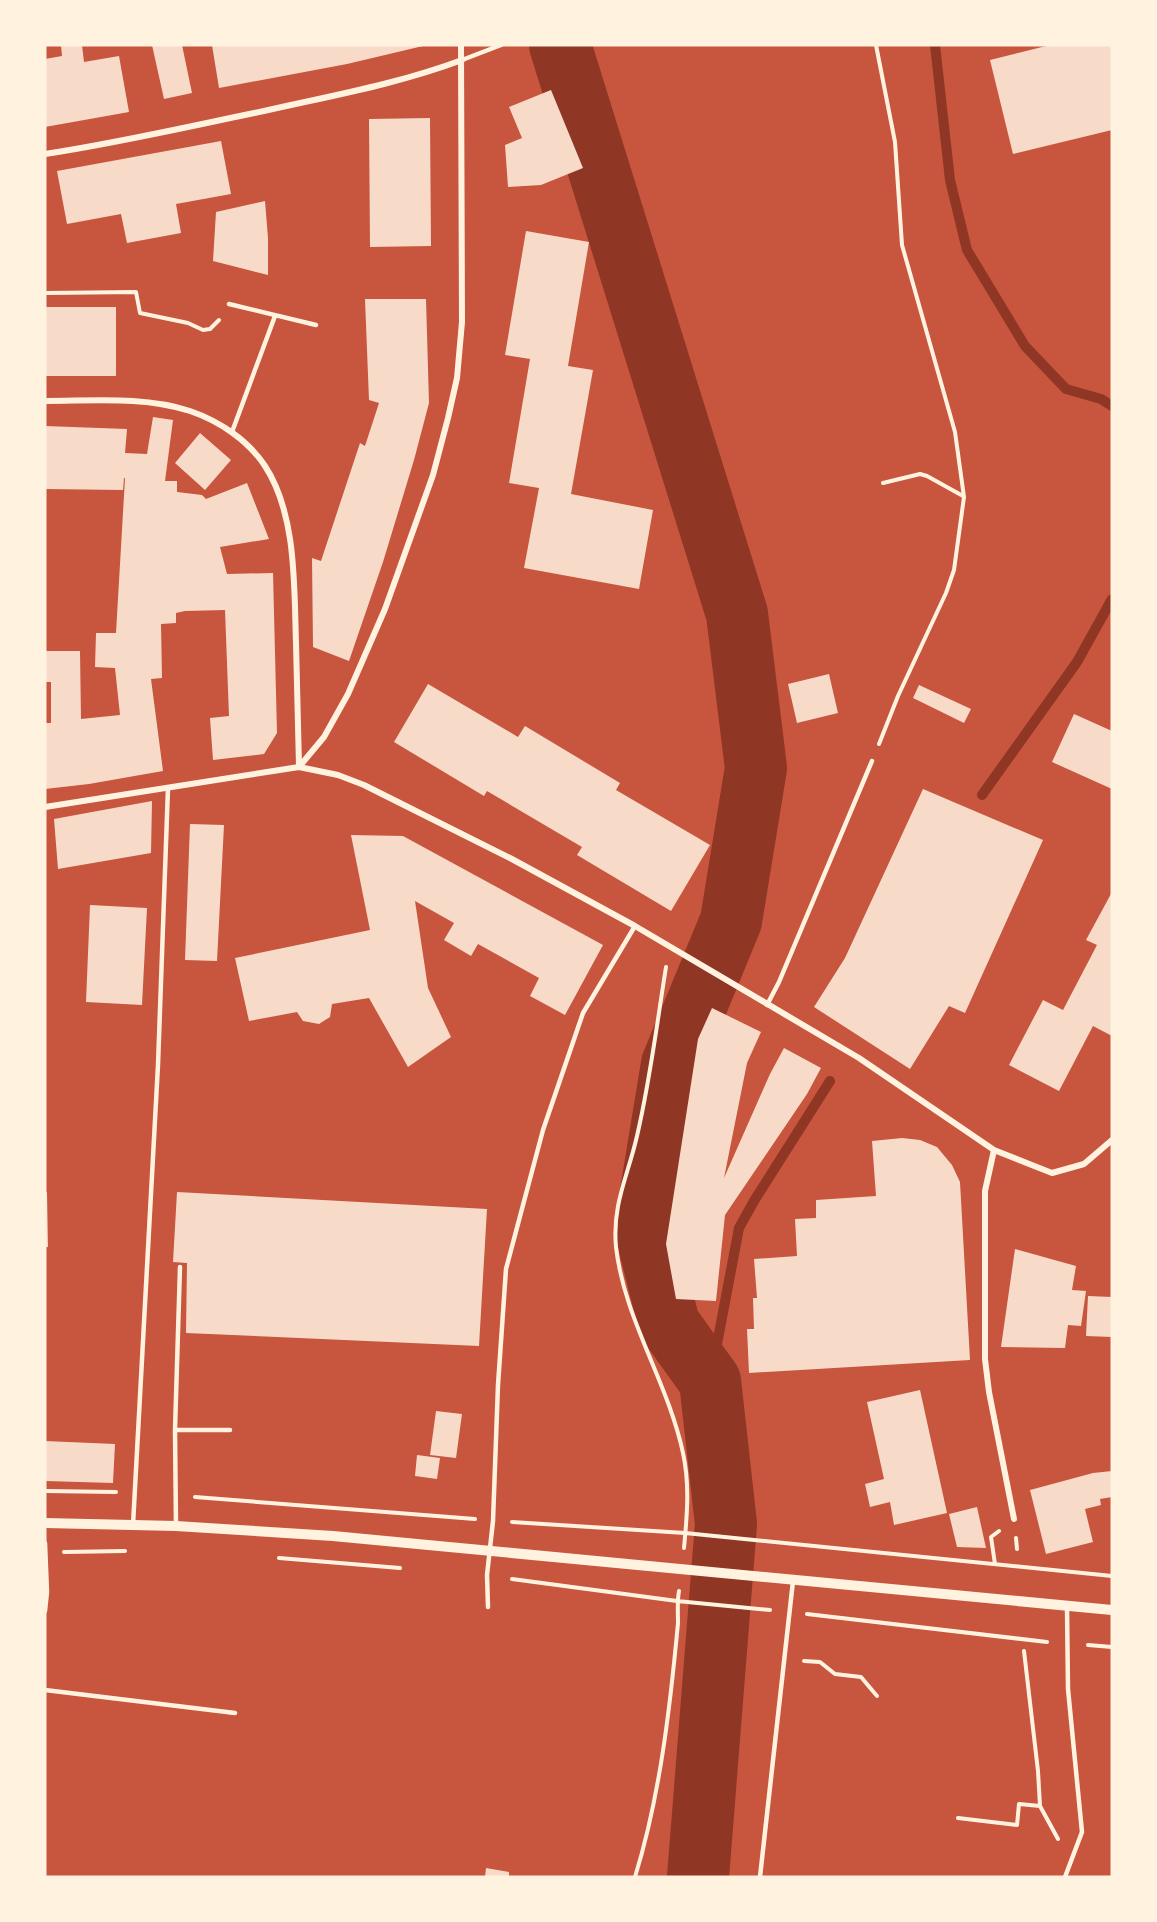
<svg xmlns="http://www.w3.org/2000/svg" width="1157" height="1922" viewBox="0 0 1157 1922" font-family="Manrope,sans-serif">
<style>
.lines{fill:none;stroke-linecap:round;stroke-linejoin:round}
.stream{stroke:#8f3625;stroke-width:10}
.river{stroke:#8f3625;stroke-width:62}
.building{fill:#f7dbc8}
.path{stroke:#fff3e0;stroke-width:4}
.service{stroke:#fff3e0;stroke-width:4.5}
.minor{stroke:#fff3e0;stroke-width:6}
.tertiary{stroke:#fff3e0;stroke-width:10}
</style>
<rect width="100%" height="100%" fill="#c8553d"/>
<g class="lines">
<!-- stream -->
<path class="stream" d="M935,45L950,180L967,250L1025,346L1066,389L1101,399L1112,406
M982,795L1077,662L1112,599
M710,1381L739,1228L754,1201L830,1081"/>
<!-- river -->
<path class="river" d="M560,45L737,614L756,768L731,921L672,1064L645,1228L669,1324L710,1381L726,1524L698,1877"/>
</g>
<!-- building -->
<path class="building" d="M61,45H82L84,62L119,56L129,112L45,127V59L62,56Z
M152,45H182L192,93L164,99Z
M212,45H423V46L347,64L219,88Z
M1050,45H1112V130L1013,154L990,60Z
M551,90L583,168L541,185L508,187L505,145L522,138L509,107Z
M430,118L431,246L370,247L369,119Z
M221,141L231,194L176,204L181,233L127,243L121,214L67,224L57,171Z
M265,201L268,238V275L213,261L216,212Z
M526,231L589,242L568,366L593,370L571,494L653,510L639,589L524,568L539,488L509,483L530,359L505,355Z
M365,299H426L429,403L414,460L383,562L349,661L313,647L312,558L321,561L360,443L365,446L379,403L369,400Z
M45,307H116V376H45Z
M153,417L173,420L165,481H177V492L202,495L206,499L247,483L269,539L220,547L227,574L273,573L277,733L264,754L213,760L210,718L229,716L225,610L185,611L176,613V623L161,624L162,678L151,679L163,771L89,784L45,789V723H51V682H45V651H80L81,719L120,715L115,668L95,667L96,633H116L125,478H124L123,490L45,489V426L127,429L125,453L147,454Z
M200,433L231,460L205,490L175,463Z
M829,674L838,713L797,723L788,684Z
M428,684L518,737L525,726L620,783L616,790L710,845L671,911L577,855L582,847L487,791L484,796L394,742Z
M919,685L971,709L964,723L913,698Z
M1074,714L1112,731V789L1052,762Z
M923,789L1043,840L965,1013L949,1006L910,1069L814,1007L845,958Z
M152,801L151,853L58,869L54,819Z
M190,824L224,825L217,961L185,960Z
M351,835L403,836L603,945L565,1015L530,996L539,978L478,944L471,956L444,940L454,923L415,901L428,988L451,1037L408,1067L369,998L332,1004L330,1017L319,1024L303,1021L297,1012L249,1021L235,958L370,930Z
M1112,892V1036L1093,1026L1059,1091L1009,1065L1043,1000L1063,1010L1097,945L1086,940Z
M90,905L147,908L142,1005L86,1002Z
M712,1008L761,1032L747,1063L724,1178L770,1074L784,1048L821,1068L807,1094L725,1215L716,1301L676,1299L666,1244L698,1039Z
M902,1138L920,1140L937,1147L952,1165L960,1182L970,1360L749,1373L747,1329H754L753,1298H757L754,1259L797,1256L795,1219L816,1218V1200L876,1196L872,1141Z
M45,1192H47L48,1247H45Z
M177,1192L487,1209L479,1346L186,1333L187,1263L173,1262Z
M1015,1249L1076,1266L1072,1290L1086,1291L1081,1326L1068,1325L1065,1348L1001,1347Z
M1088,1296L1112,1297V1337L1086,1336Z
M920,1390L947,1513L894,1525L890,1502L870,1507L865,1484L884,1479L867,1402Z
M436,1411L462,1414L456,1458L430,1455Z
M45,1441L115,1444L113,1483L45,1481Z
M417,1455L440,1458L437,1479L415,1476Z
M1112,1471V1497L1100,1499L1101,1505L1085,1509L1093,1542L1046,1554L1030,1490L1093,1473Z
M977,1507L986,1548L957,1547L949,1514Z
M486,1868L509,1872V1877H485Z"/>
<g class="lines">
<!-- path -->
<path class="path" d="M876,45L895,142L902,245L955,432L964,497L954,570L946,593L898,696L879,744
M45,293L136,292L140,313L188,323L203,330L210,329L219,320
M883,483L920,474L927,476L963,496
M666,967C657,1023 650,1081 637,1136C628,1176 612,1204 616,1247C624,1319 668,1382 683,1453C690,1485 687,1516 684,1548
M45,1491L116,1492
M195,1497L475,1519
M512,1522L685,1533L1112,1576
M1016,1538L1017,1549
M64,1552L125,1551
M279,1558L400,1568
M995,1564L991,1537L999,1531
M512,1579L677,1601L770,1610
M807,1614L1047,1642
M1088,1645L1112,1647
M1024,1651L1038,1771L1040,1806L1058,1839
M804,1661L820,1662L835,1674L861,1677L877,1696
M958,1818L1017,1825L1019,1804L1040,1806
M635,1877C660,1796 670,1708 678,1623C678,1612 677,1602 679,1591"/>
<!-- service -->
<path class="service" d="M462,60L501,45
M229,304L316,325
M232,432L275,316
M767,1005L779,982L872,761
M175,1430H230
M133,1525L158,1065L168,788
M176,1526L175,1430L180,1267
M45,1543L47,1592L45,1611
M488,1607L487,1575L493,1521L498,1385L506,1269L543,1130L583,1013L635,926
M45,1690L235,1713
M760,1877L793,1581
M1065,1877L1082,1832L1068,1689L1067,1607"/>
<!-- minor -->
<path class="minor" d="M45,154C118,143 191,126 264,111C330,96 398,84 462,60
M45,401C93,401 144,396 190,411C219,421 248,440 265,466C297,515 294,588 296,643C297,684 298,725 299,766
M299,767L324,737L348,694L385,609L433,475L448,418L457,378L462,322L461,45
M45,807L299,767L338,775L364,785L510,858L635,926L859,1058L994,1150L1052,1173L1084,1164L1112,1140
M994,1150L985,1191V1359L989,1392L1014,1519"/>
<!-- tertiary -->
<path class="tertiary" d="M45,1523L176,1526L333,1536L1112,1610"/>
</g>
<!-- border -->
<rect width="1157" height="1922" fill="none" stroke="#fff3e0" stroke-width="93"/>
</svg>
